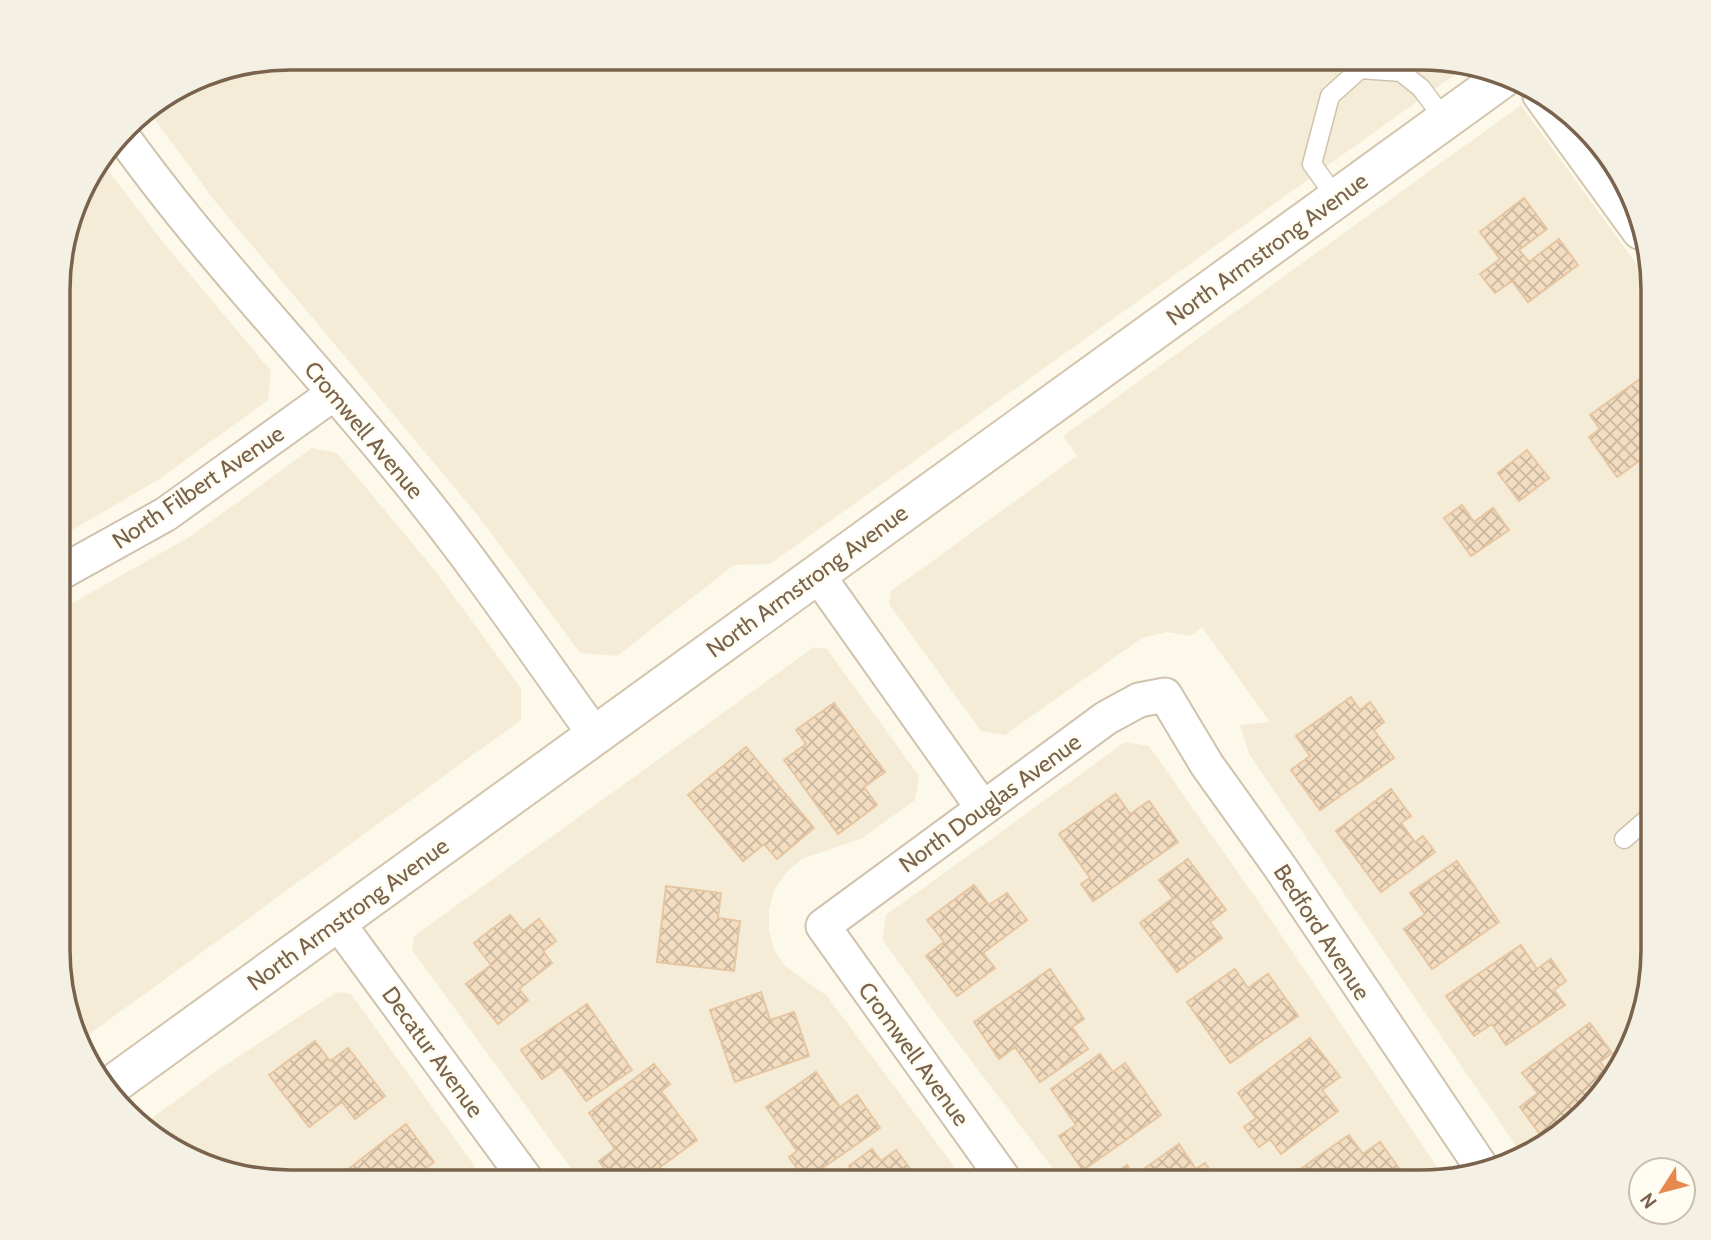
<svg xmlns="http://www.w3.org/2000/svg" width="1711" height="1240" viewBox="0 0 1711 1240" font-family="Cabin,sans-serif">
<style>
.residential{fill:#f5ecd8}
.building{fill:url(#building-cross-hatch);stroke:#e6c6a1;stroke-width:2}
.lines{fill:none;stroke-linecap:round;stroke-linejoin:round}
.lane-casing{stroke:#d0c2ae;stroke-width:21}
.street-casing{stroke:#d0c2ae;stroke-width:37}
.secondary-casing{stroke:#d3c4ac;stroke-width:42}
.lane{stroke:#fff;stroke-width:18}
.street{stroke:#fff;stroke-width:33}
.secondary{stroke:#fff;stroke-width:38}
.labels{text-anchor:middle;dominant-baseline:central;stroke-width:5;stroke-linejoin:round;paint-order:stroke}
.street-label{font-size:23px;fill:#79634c;stroke:#fffcf1}
.rim{fill:none;stroke:#79634c;stroke-width:3.5}
</style>
<defs>
<pattern id="building-cross-hatch" width="8" height="8" patternUnits="userSpaceOnUse" patternTransform="scale(1.75)"><rect width="8" height="8" fill="#f3ddc1"/><path d="M0 0l8 8M0 8l8-8" fill="none" stroke="#cab79f"/></pattern>
</defs>
<rect width="100%" height="100%" fill="#fdf9ea"/>
<!-- residential -->
<path class="residential" d="M290,58H1436L1467,66L770,564L734,565L617,656L580,653L479,517L214,200L147,109L215,70Z
M1521,105L1653,287V965L1636,1039L1605,1092L1524,1158L1249,754L1240,725L1270,722L1202,627L1190,636L1166,632L1142,638L1005,735L981,731L889,604L891,591L1077,456L1063,436Z
M100,160L163,242L271,371L268,400L158,480L60,537V259L89,174Z
M312,448L337,453L433,568L521,688V720L80,1041L60,980V610L191,536Z
M814,647L827,649L919,776L915,800L863,838L802,859L786,873L774,890L769,910V930L774,949L784,965L827,996L966,1182H581L412,950L414,936Z
M1125,742L1149,746L1265,911L1444,1177L1421,1182H1063L938,1017L882,939L886,915Z
M337,992L351,994L486,1182H275L201,1165L148,1134L141,1126L216,1071Z"/>
<!-- building -->
<path class="building" d="M1524,198L1547,229L1519,250L1529,262L1559,239L1578,265L1528,302L1512,281L1495,293L1480,274L1500,259L1480,232Z
M1651,371L1653,451L1617,477L1589,437L1600,429L1590,415Z
M1527,450L1549,478L1519,501L1498,473Z
M1462,505L1474,522L1493,508L1509,530L1471,556L1444,518Z
M1351,697L1360,710L1370,702L1384,722L1374,730L1394,758L1320,810L1291,770L1310,756L1296,736Z
M834,703L885,772L864,787L877,805L838,834L784,760L806,744L796,730Z
M746,747L814,828L777,859L764,844L743,861L688,795Z
M1391,789L1411,816L1401,823L1415,842L1423,836L1435,852L1381,892L1336,831Z
M1116,794L1130,814L1149,801L1178,842L1093,901L1081,884L1090,878L1059,834Z
M1188,859L1226,910L1210,922L1222,938L1177,972L1140,923L1173,898L1159,880Z
M1457,861L1499,922L1432,969L1404,929L1425,914L1410,893Z
M974,885L989,905L1007,893L1027,920L983,953L995,968L957,996L926,956L944,942L927,920Z
M666,886L721,893L718,918L740,921L734,971L657,962Z
M510,915L523,931L539,919L556,941L543,951L552,963L519,989L528,1000L498,1024L466,984L491,965L474,943Z
M1521,945L1537,969L1551,959L1566,981L1554,990L1565,1005L1506,1045L1492,1024L1474,1036L1446,996Z
M1050,969L1084,1019L1072,1027L1088,1049L1040,1082L1015,1047L999,1059L974,1022Z
M1235,969L1248,988L1268,974L1298,1016L1230,1063L1187,1002Z
M761,992L770,1020L794,1012L809,1056L735,1082L710,1010Z
M587,1004L632,1070L586,1101L561,1066L542,1079L521,1050Z
M1590,1023L1612,1053L1600,1062L1613,1078L1605,1092L1545,1141L1520,1107L1538,1093L1522,1073Z
M1310,1038L1340,1077L1322,1090L1338,1111L1281,1154L1270,1139L1259,1147L1244,1127L1256,1118L1238,1093Z
M315,1041L330,1061L348,1048L385,1096L355,1119L342,1102L309,1127L269,1075Z
M1100,1054L1113,1072L1125,1063L1161,1115L1083,1170L1059,1136L1076,1125L1051,1089Z
M654,1064L670,1084L661,1091L697,1140L640,1182H614L599,1161L615,1149L589,1113Z
M816,1072L840,1107L857,1095L880,1128L805,1180L789,1157L797,1151L766,1107Z
M406,1124L434,1162L422,1171L430,1182H332Z
M1349,1135L1363,1154L1380,1142L1409,1182H1282Z
M1179,1144L1196,1169L1205,1163L1218,1182H1102L1127,1165L1134,1176Z
M872,1149L881,1161L896,1150L920,1182H852L858,1178L849,1166Z
M709,1172L715,1182H694Z"/>
<g class="lines">
<defs>
<path id="lane" d="M1337,199L1312,164L1330,96L1360,69L1401,72L1421,88L1445,120
M1624,839L1653,814"/>
<path id="street" d="M121,134C209,257 315,365 409,482C475,563 534,650 595,735
M60,573L166,514L333,394
M817,574L982,807
M338,923L528,1182
M1006,1182L823,926L1106,718L1139,700L1165,695L1207,765L1280,867L1482,1168"/>
<path id="secondary" d="M1542,94L1641,230
M108,1088L1507,75"/>
</defs>
<!-- lane casing -->
<use href="#lane" class="lane-casing"/>
<!-- street casing -->
<use href="#street" class="street-casing"/>
<!-- secondary casing -->
<use href="#secondary" class="secondary-casing"/>
<!-- lane -->
<use href="#lane" class="lane"/>
<!-- street -->
<use href="#street" class="street"/>
<!-- secondary -->
<use href="#secondary" class="secondary"/>
</g>
<g class="labels">
<!-- street labels -->
<g class="street-label">
<text transform="translate(1267 249) rotate(-36)">North Armstrong Avenue</text>
<text transform="translate(364 430) rotate(50)">Cromwell Avenue</text>
<text transform="translate(198 487) rotate(-34)">North Filbert Avenue</text>
<text transform="translate(807 581) rotate(-36)">North Armstrong Avenue</text>
<text transform="translate(990 803) rotate(-36)">North Douglas Avenue</text>
<text transform="translate(348 914) rotate(-36)">North Armstrong Avenue</text>
<text transform="translate(1322 932) rotate(57)">Bedford Avenue</text>
<text transform="translate(433 1052) rotate(54)">Decatur Avenue</text>
<text transform="translate(914 1054) rotate(54)">Cromwell Avenue</text>
</g>
</g>
<!-- crop -->
<path d="M0 0H1711V1240H0ZM290 70H1421A220 220 0 0 1 1641 290V950A220 220 0 0 1 1421 1170H290A220 220 0 0 1 70 950V290A220 220 0 0 1 290 70Z" fill="#f4f0e4" fill-rule="evenodd"/>
<path class="rim" d="M290 70H1421A220 220 0 0 1 1641 290V950A220 220 0 0 1 1421 1170H290A220 220 0 0 1 70 950V290A220 220 0 0 1 290 70Z"/>
<!-- north arrow -->
<g transform="translate(1662 1191) rotate(234)"><circle r="33" fill="#fffcf1" stroke="#c9bfaf" stroke-width="2"/>
<path d="M0-5L12 26L0 18L-12 26Z" fill="#e7894f"/>
<text y="-10" font-size="19" font-weight="bold" text-anchor="middle" fill="#79634c">N</text>
</g>
</svg>
